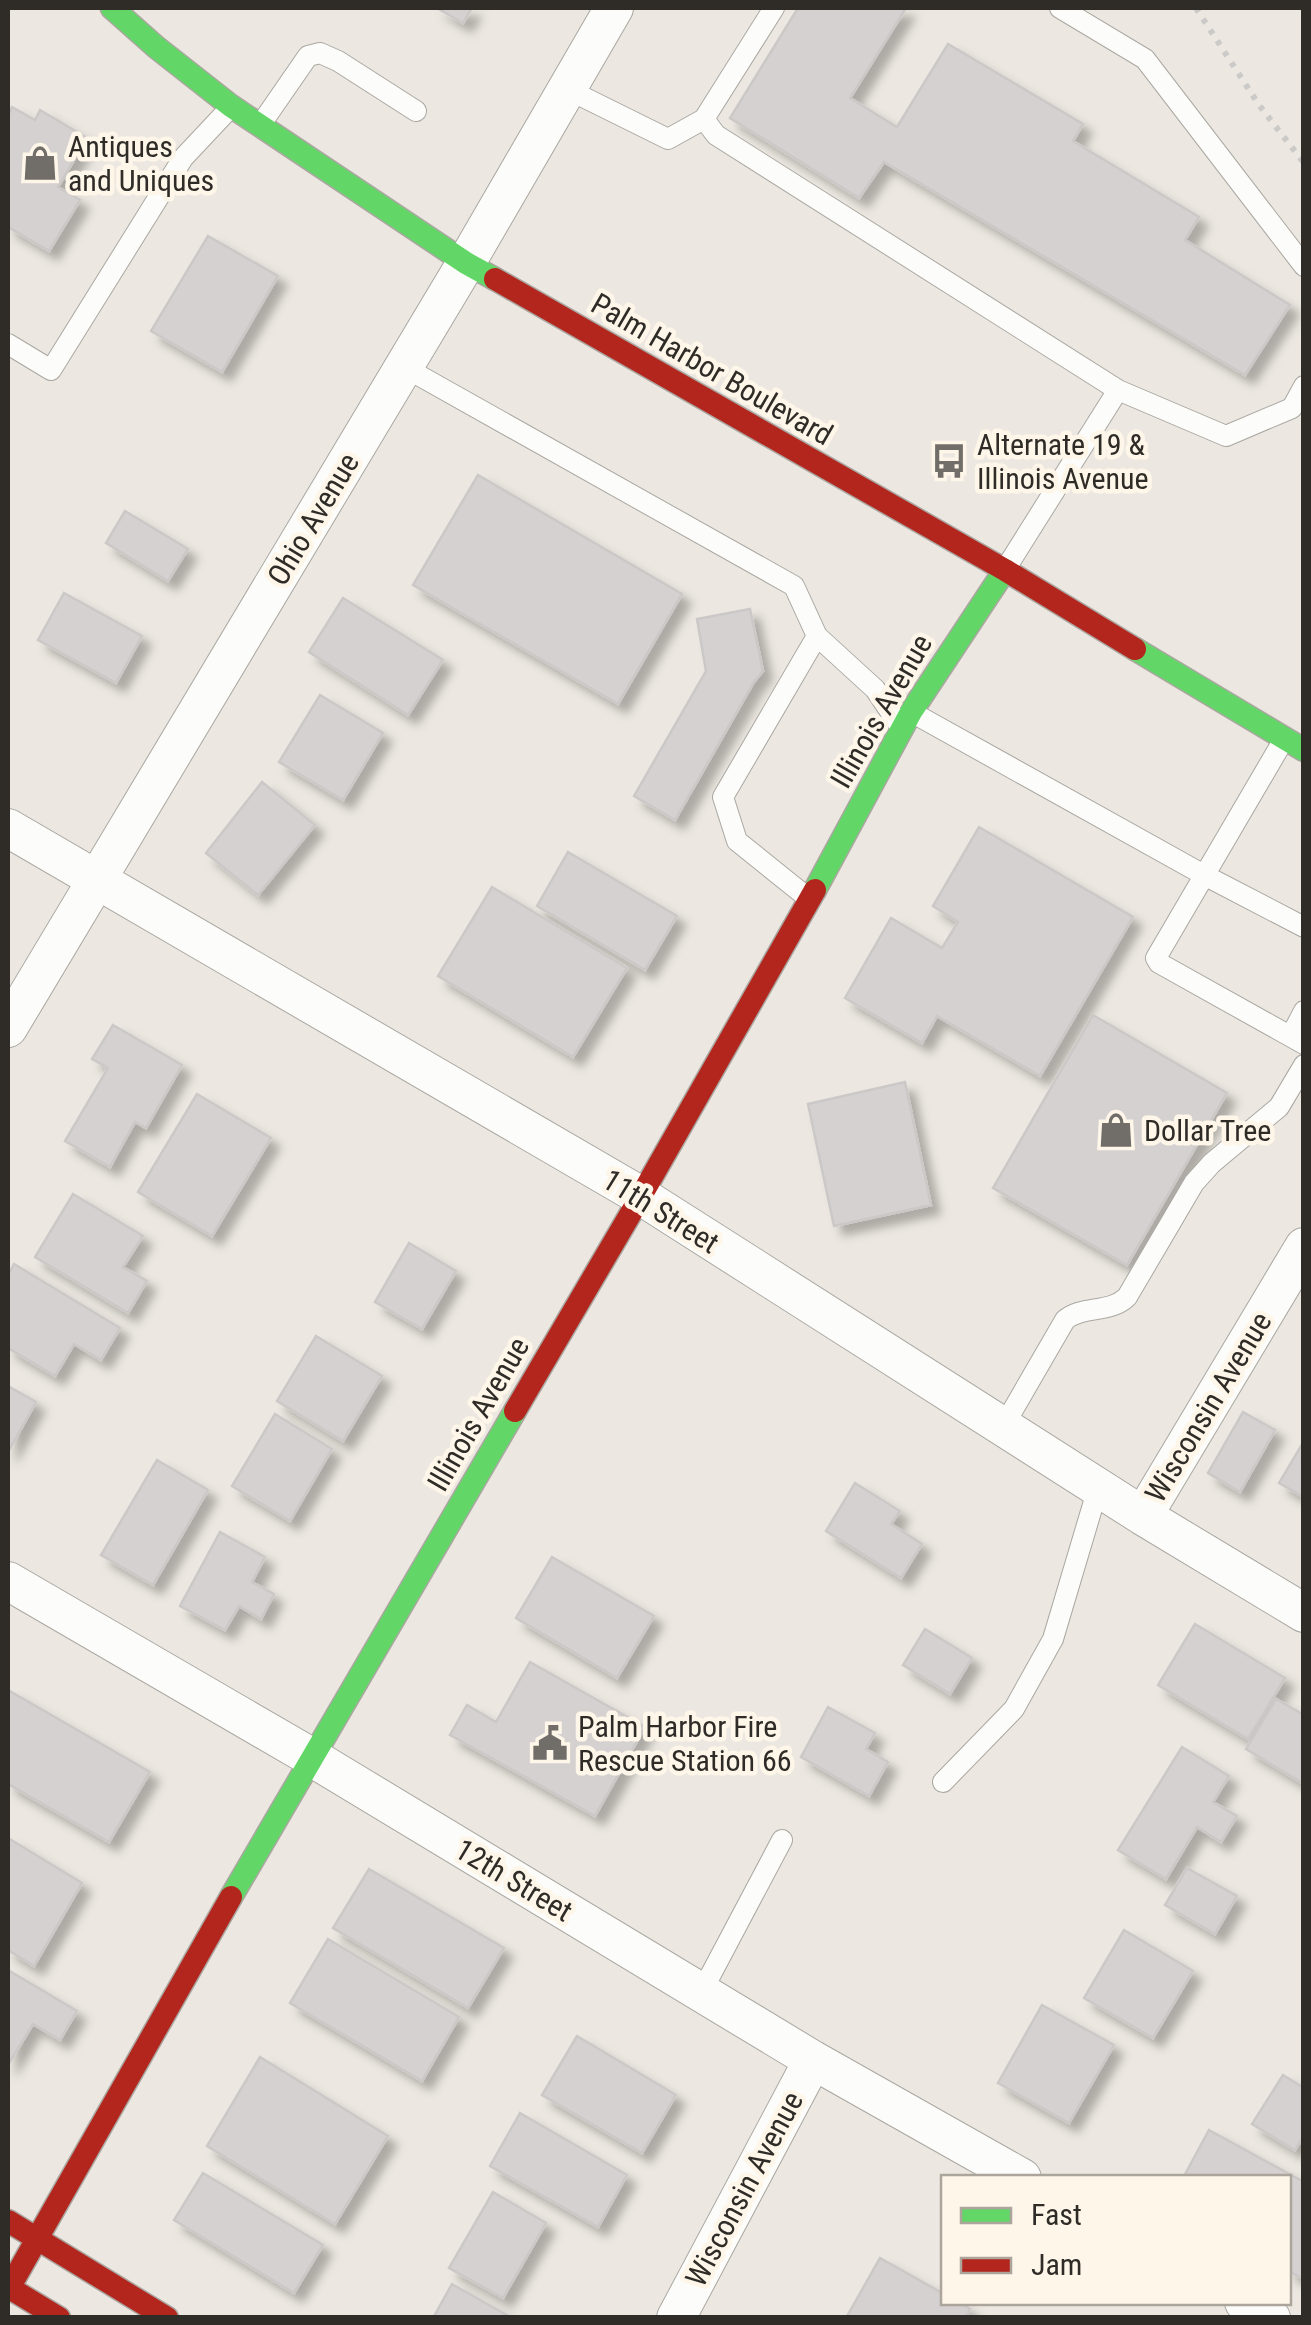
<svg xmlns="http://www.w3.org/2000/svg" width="1311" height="2325" viewBox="0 0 1311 2325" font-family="'Roboto Condensed',sans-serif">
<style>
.building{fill:#d5d1d0;stroke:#cbc8c7;stroke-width:2.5;filter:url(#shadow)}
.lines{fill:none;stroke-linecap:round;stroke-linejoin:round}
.lane-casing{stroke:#aaa7a1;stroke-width:22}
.street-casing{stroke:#aaa7a1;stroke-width:40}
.fast-casing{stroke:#aaa7a1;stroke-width:25}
.jam-casing{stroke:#aaa7a1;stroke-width:25}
.path{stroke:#cbcac8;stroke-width:6;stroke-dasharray:5 8;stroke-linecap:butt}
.lane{stroke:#fcfcfa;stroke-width:20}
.street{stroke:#fcfcfa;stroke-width:38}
.fast{stroke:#63d668;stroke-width:22}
.jam{stroke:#b3261e;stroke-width:22}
.labels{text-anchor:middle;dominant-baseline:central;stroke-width:9;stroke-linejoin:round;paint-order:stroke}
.poi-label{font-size:30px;fill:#2f2c28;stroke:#fef6e9;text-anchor:start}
.street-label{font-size:30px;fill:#2f2c28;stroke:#fef6e9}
</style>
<defs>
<filter id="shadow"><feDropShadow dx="9" dy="9" stdDeviation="5" flood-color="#0004"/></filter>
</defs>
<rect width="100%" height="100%" fill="#ece8e1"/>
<!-- building -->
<path class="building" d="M437,8H472L463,23Z
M798,8H906L850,98L897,127L948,44L1083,124L1073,141L1199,217L1185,240L1290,305L1245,375L884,162L859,198L730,118Z
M12,107L35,120L40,110L87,138L58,187L80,200L49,251L8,227V116Z
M208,236L278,276L222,372L151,331Z
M478,475L682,594L618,704L413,585Z
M125,511L188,549L168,581L106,543Z
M64,593L142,636L116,683L38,640Z
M343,598L443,660L408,715L309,652Z
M750,609L763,671L754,682L675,820L634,796L706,671L697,619Z
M320,695L383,733L343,800L279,762Z
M262,782L315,825L258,895L206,853Z
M979,827L1133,917L1040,1076L937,1016L922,1043L845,998L891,918L942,948L958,922L933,906Z
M568,852L677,916L645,970L537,906Z
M492,887L627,968L573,1057L438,976Z
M1093,1015L1227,1093L1127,1265L993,1188Z
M113,1025L182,1065L146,1128L135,1122L110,1167L65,1141L108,1068L92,1059Z
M905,1082L931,1205L834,1226L808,1104Z
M197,1094L271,1138L212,1236L138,1192Z
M73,1194L143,1236L123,1267L147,1281L128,1313L35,1257Z
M409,1243L456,1271L422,1329L375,1302Z
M14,1264L120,1328L101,1360L74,1344L55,1376L8,1348V1275Z
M316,1336L382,1376L343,1441L277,1401Z
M8,1386L36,1402L8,1452Z
M1243,1412L1275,1430L1240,1492L1208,1473Z
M275,1414L332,1449L290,1521L232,1486Z
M1304,1441V1497L1279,1483Z
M157,1460L208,1490L153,1585L101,1555Z
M855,1483L900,1511L891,1524L922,1544L901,1578L826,1531Z
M220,1532L265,1557L252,1582L274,1594L261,1619L239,1606L225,1630L180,1606Z
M552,1557L654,1616L617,1678L516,1618Z
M1195,1624L1285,1678L1248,1739L1158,1685Z
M925,1629L972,1658L950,1694L903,1665Z
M530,1662L645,1727L595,1816L450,1735L467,1705L496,1722Z
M8,1690L150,1772L109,1842L8,1784Z
M1276,1699L1304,1715V1784L1246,1749Z
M828,1707L875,1733L866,1749L888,1762L869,1796L801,1757Z
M1182,1747L1229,1776L1213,1802L1237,1816L1221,1842L1197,1827L1166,1879L1118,1850Z
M8,1838L82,1883L34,1966L8,1950Z
M1187,1868L1237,1896L1215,1934L1165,1905Z
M369,1869L504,1948L468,2008L333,1928Z
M1124,1930L1193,1971L1153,2038L1084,1998Z
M328,1939L459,2017L422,2081L290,2003Z
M8,1970L77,2011L60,2040L33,2024L8,2065Z
M1042,2005L1114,2045L1069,2123L998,2083Z
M577,2036L676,2095L642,2153L542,2095Z
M260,2057L388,2136L335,2224L207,2146Z
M1283,2075L1304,2088V2136L1295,2150L1252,2124Z
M520,2113L627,2175L598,2227L490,2166Z
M1209,2130L1304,2182V2279L1288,2271V2178H1183Z
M203,2173L323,2245L294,2293L174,2220Z
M493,2192L546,2223L503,2298L449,2268Z
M880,2258L944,2294V2302H959L970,2309L965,2318H846Z
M452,2284L512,2318H433Z"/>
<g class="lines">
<defs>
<path id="lane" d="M774,8L704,119L716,135L1118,390L1226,436L1292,408L1304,386
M1060,8L1145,59L1304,266
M567,89L668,139L704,119
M261,124L308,56L320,53L338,61L416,111
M8,344L51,370L183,158L230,108
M404,367L794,586L817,636L723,797L737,841L808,898
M1006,568L1118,390
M817,636L875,689L900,726
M913,713L1204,875L1304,927
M1283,741L1156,958L1159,963L1304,1044
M1297,1040L1294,1030L1304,1011
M1003,1427L1065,1320C1083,1305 1109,1314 1127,1297L1194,1183L1212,1163L1279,1107L1304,1065
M943,1782L1014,1709L1053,1639L1098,1488
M701,1993L782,1840"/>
<path id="street" d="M8,828L641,1196L1143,1516L1304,1613
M8,1028L466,263L614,8
M1143,1516L1304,1247
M8,1581L311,1757L813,2060L1022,2178
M1244,2302L1271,2318
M676,2318L813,2060"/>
<path id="fast" d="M112,8L156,47L231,106L466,263L495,279
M1135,649L1304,750
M815,890L911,712L1005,570
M231,1897L515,1411"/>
<path id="jam" d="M495,279L1005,570L1135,649
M515,1411L641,1196L815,890
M8,2221L167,2318
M8,2287L59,2318
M8,2290L231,1897"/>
</defs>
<!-- lane casing -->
<use href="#lane" class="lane-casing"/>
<!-- street casing -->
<use href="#street" class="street-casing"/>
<!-- fast casing -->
<use href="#fast" class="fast-casing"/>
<!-- jam casing -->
<use href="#jam" class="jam-casing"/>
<!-- path -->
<path class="path" d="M1196,8L1259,105L1304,163"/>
<!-- lane -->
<use href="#lane" class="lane"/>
<!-- street -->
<use href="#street" class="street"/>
<!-- fast -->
<use href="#fast" class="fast"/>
<!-- jam -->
<use href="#jam" class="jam"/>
</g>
<!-- icons -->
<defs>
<symbol id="shop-bare" viewBox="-9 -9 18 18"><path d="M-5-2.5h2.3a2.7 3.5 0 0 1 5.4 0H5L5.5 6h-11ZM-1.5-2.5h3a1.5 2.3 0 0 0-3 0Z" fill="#716e69" stroke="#fef6e9" stroke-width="2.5" paint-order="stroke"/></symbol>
<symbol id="bus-bare" viewBox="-9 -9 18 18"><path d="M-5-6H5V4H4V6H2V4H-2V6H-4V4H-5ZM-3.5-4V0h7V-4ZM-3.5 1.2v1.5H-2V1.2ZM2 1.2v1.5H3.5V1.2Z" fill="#716e69" stroke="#fef6e9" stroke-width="2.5" paint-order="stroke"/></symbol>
<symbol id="civic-bare" viewBox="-9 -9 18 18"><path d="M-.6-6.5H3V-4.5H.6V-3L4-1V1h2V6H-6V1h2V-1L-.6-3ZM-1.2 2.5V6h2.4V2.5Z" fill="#716e69" stroke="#fef6e9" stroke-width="2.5" paint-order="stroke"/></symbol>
</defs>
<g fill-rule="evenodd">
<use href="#shop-bare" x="15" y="138" width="50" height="50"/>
<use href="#bus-bare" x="924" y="436" width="50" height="50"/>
<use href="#shop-bare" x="1091" y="1105" width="50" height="50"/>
<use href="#civic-bare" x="525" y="1718" width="50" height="50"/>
</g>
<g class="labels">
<!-- poi labels -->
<g class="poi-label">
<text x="68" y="146">Antiques<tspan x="68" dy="34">and Uniques</tspan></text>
<text x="977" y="444">Alternate 19 &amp;<tspan x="977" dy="34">Illinois Avenue</tspan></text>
<text x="1144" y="1130">Dollar Tree</text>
<text x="578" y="1726">Palm Harbor Fire<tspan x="578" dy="34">Rescue Station 66</tspan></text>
</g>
<!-- street labels -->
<g class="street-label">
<text transform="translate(712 369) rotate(30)">Palm Harbor Boulevard</text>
<text transform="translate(313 519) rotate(-59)">Ohio Avenue</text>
<text transform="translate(881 711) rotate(-60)">Illinois Avenue</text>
<text transform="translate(661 1211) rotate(32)">11th Street</text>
<text transform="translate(1208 1407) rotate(-59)">Wisconsin Avenue</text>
<text transform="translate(478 1414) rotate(-60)">Illinois Avenue</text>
<text transform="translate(514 1880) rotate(31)">12th Street</text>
<text transform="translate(744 2189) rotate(-62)">Wisconsin Avenue</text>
</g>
</g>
<!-- border -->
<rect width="1311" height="2325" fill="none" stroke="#2f2c28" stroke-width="20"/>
<!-- legend -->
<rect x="941" y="2175" width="350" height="130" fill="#fef6e9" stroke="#aba59c" stroke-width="2.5"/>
<rect x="961" y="2208" width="50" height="15" fill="#63d668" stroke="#aba59c" stroke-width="2.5"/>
<text x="1031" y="2225" font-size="30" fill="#2f2c28">Fast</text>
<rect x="961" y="2258" width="50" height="15" fill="#b3261e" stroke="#aba59c" stroke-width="2.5"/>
<text x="1031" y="2275" font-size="30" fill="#2f2c28">Jam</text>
</svg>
